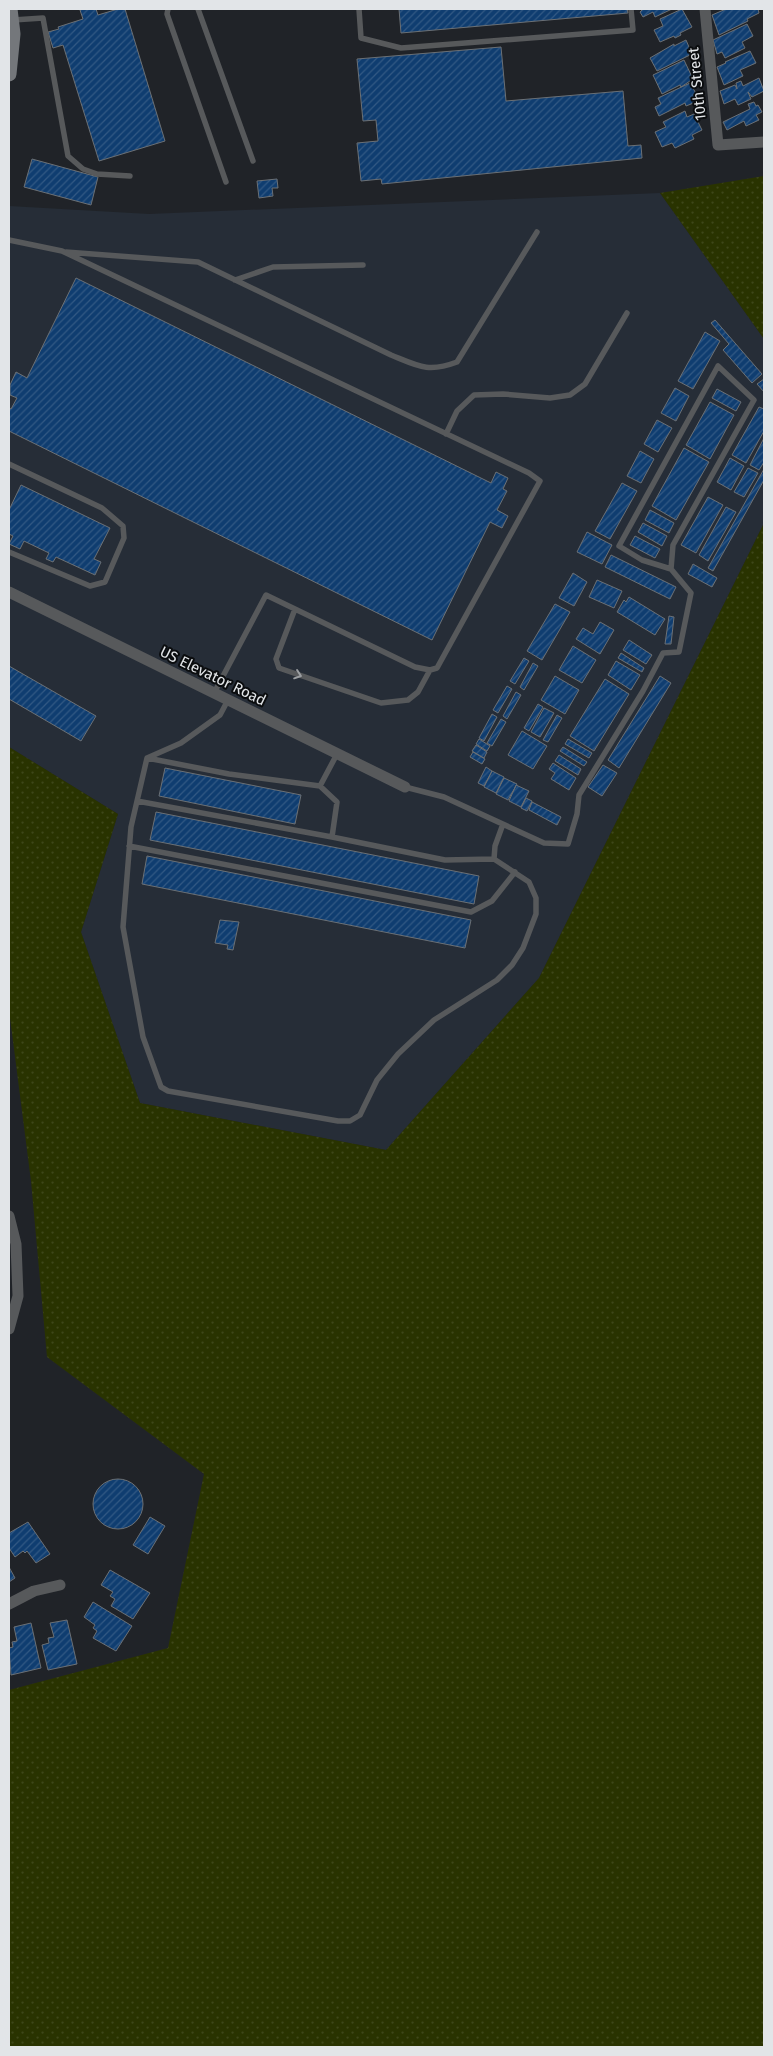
<svg xmlns="http://www.w3.org/2000/svg" width="773" height="2056" viewBox="0 0 773 2056" font-family="'Fira Sans',sans-serif">
<style>
.built{fill:#262d37}
.grass{fill:url(#grass-dots)}
.building{fill:url(#building-hatch);stroke:#6b7075}
.lines{fill:none;stroke-linecap:round;stroke-linejoin:round}
.lane{stroke:#57595b;stroke-width:5.5}
.street{stroke:#57595b;stroke-width:11}
.secondary{stroke:#74777b;stroke-width:15}
.oneway{stroke:#9c9fa2}
.labels{text-anchor:middle;dominant-baseline:central;stroke-width:4;stroke-linejoin:round;paint-order:stroke}
.street-label{font-size:15px;fill:#e2e5e8;stroke:#0b0d0f}
</style>
<defs>
<pattern id="grass-dots" width="8" height="8" patternUnits="userSpaceOnUse" patternTransform="scale(1.25)"><rect width="8" height="8" fill="#293300"/><path d="M2 2h.1M6 6h.1" fill="none" stroke="#3e4719" stroke-width="1.8" stroke-linecap="round"/></pattern>
<pattern id="building-hatch" width="6" height="6" patternUnits="userSpaceOnUse" patternTransform="scale(1.25)"><rect width="6" height="6" fill="#0f3d70"/><path d="M-1 1l2-2M0 6l6-6M5 7l2-2" fill="none" stroke="#325984"/></pattern>
</defs>
<rect width="100%" height="100%" fill="#202328"/>
<!-- built -->
<path class="built" d="M660,193L764,339V523L539,978L386,1150L140,1103L81,932L118,814L9,747V206L149,214Z"/>
<!-- grass -->
<path class="grass" d="M764,176V339L660,193Z
M764,523V2047H9V1690L168,1648L204,1474L47,1357L31,1181L9,1010V747L118,814L81,932L140,1103L386,1150L539,978Z"/>
<!-- building -->
<path class="building" d="M84,9H96L98,15L118,9H125L165,141L99,161L63,45L53,48L48,32L59,29L58,27L83,19L80,10Z
M399,9H627L628,13L401,33Z
M643,9H672L655,17L653,12L643,17L640,12Z
M682,9L692,27L680,33L681,35L675,38L674,36L660,42L654,30L663,26L660,19Z
M726,9H758L759,13L747,19L748,21L719,35L712,15Z
M747,24L753,36L742,42L745,48L725,58L722,52L717,54L713,40Z
M686,40L692,54L657,71L650,58L674,44V46Z
M501,47L506,101L623,91L628,146L641,145L642,158L382,184L381,179L361,181L357,143L378,141L376,120L363,121L357,59Z
M750,51L756,63L740,70L743,76L724,85L717,67L726,63L725,62Z
M684,60L693,79L681,87L680,85L662,94L653,75Z
M759,78L764,91L752,97L748,92L751,99L738,105L735,99L724,104L720,91L735,85L737,89L736,83L741,81L743,86Z
M690,83L698,97L695,99L696,102L686,106L685,103L659,116L655,107L661,104L658,98Z
M754,102L756,106L758,105L762,112L756,115L759,120L746,126L744,121L727,130L723,122L750,109L748,104Z
M685,111L687,117L694,114L702,130L692,135L694,139L675,148L672,143L662,147L655,132L666,127L663,122Z
M32,159L98,177L91,205L24,187Z
M277,179L278,188H272L273,196L259,198L257,181Z
M76,278L491,483L496,472L508,478L503,489L507,491L497,510L508,516L502,528L490,522L432,640L9,431V408L11,409L17,398L10,395V385L16,372L27,378Z
M715,320L762,374L752,383L723,350L729,344L711,323Z
M705,332L720,341L693,389L678,381Z
M764,379V392L757,384Z
M675,388L689,396L676,421L661,413Z
M717,389L741,402L736,411L712,398Z
M710,402L734,415L710,459L686,445Z
M759,407L764,409V431L746,463L732,455Z
M657,420L672,428L658,452L644,444Z
M764,438V462L759,470L750,465Z
M684,448L709,462L676,520L652,506Z
M640,451L654,459L641,483L627,476Z
M730,458L744,466L731,490L717,482Z
M748,468L758,473L744,497L734,492Z
M764,469V480L713,571L708,568Z
M622,483L637,491L610,539L595,531Z
M21,485L110,528L94,559L101,562L95,575L56,557L53,562L46,559L49,553L24,541L20,549L9,544L13,536L9,534V510Z
M708,497L723,505L696,553L681,545Z
M726,507L736,512L708,561L699,555Z
M650,510L674,523L669,533L645,520Z
M643,523L667,536L662,546L638,532Z
M587,532L612,545L602,564L577,552Z
M635,536L660,549L655,558L630,545Z
M611,555L676,587L670,599L605,567Z
M693,564L717,578L712,587L688,574Z
M573,573L587,582L574,606L559,598Z
M597,580L622,591L614,608L589,597Z
M629,597L665,619L655,635L617,612L624,600L626,602Z
M555,604L570,612L542,660L527,651Z
M669,616L674,617L671,644H665Z
M600,622L614,630L600,654L576,639L583,628L593,634Z
M629,640L652,655L646,664L623,650Z
M573,646L596,660L582,683L559,670Z
M621,653L644,668L642,672L618,658Z
M524,658L529,661L515,684L510,681Z
M616,661L640,675L631,690L608,675Z
M533,663L538,666L524,690L520,687Z
M9,666L96,716L81,741L9,699Z
M555,676L579,690L565,714L541,700Z
M660,676L671,683L619,768L608,760Z
M605,679L629,694L594,751L570,736Z
M507,686L512,689L498,713L493,710Z
M516,692L521,695L507,719L503,716Z
M538,704L543,707L529,731L524,728Z
M544,708L554,713L540,737L531,732Z
M492,714L497,717L484,741L479,738Z
M557,715L562,718L548,742L543,740Z
M501,719L506,722L492,746L487,743Z
M522,731L547,746L533,769L508,755Z
M479,739L490,746L487,751L476,744Z
M568,739L592,753L589,758L565,744Z
M476,745L487,752L484,758L472,751Z
M563,747L587,762L584,766L560,751Z
M473,752L485,759L482,764L470,757Z
M559,755L581,769L578,775L555,761Z
M553,763L576,778L569,790L551,779L555,773L549,769Z
M603,765L617,773L602,796L588,787Z
M486,767L492,771L484,786L478,783Z
M165,768L301,795L295,824L159,796Z
M492,771L504,777L496,793L484,787Z
M504,778L517,784L508,800L496,794Z
M516,785L529,791L521,807L509,801Z
M526,798L532,801L527,811L521,808Z
M532,802L561,817L557,825L529,810Z
M156,812L479,876L474,904L150,840Z
M147,856L471,920L465,948L142,884Z
M220,920L239,922L233,950L227,949L228,945L215,943Z
M93 1504a25 25 0 1 1 50 0a25 25 0 1 1-50 0Z
M150,1517L165,1526L148,1554L133,1545Z
M28,1522L50,1554L36,1563L27,1551L25,1553L23,1551L15,1557L9,1548V1533Z
M9,1567L15,1578L9,1582Z
M110,1570L150,1593L133,1619L111,1606L115,1599L110,1596L113,1592L101,1585Z
M93,1602L132,1626L116,1651L93,1638L97,1631L93,1628L95,1625L84,1617Z
M67,1620L77,1664L48,1670L42,1645L49,1643L48,1638L54,1637L50,1623Z
M31,1623L41,1668L11,1675L9,1648L13,1647L12,1642L17,1641L14,1627Z"/>
<g class="lines">
<!-- lane -->
<path class="lane" d="M168,9L167,14L226,182
M198,9L253,161
M359,9L361,38L401,48L633,30L631,9
M13,20L43,18L68,156L83,169L97,174L130,176
M9,240L62,251L529,473L540,481L437,668L430,670L415,667L266,595L214,693
M66,252L198,262L391,355C418,366 428,373 457,362L537,232
M235,280L273,267L363,265
M446,434L457,411L474,395L503,394L550,398L570,395L585,384L627,313
M9,464L102,508L123,526L124,538L105,582L90,586L9,552
M295,609L276,659L279,668L381,703L408,700L418,692L430,670
M228,700L220,715L181,743L147,758L131,827L123,927L143,1037L161,1087L168,1091L338,1121H350L360,1115L377,1080L398,1054L434,1020L497,980L512,965L523,948L536,914V898L529,882L494,859L495,846L503,824
M147,758L229,774L320,786L337,754
M405,787L444,797L544,843L568,844L577,814L579,795L643,691L663,653L679,652L691,593L671,569L673,545L754,400L718,366L619,546L642,560L671,569
M137,801L332,837L337,802L320,786
M332,837L445,860L494,859
M129,846L471,912L492,901L515,872"/>
<!-- street -->
<path class="street" d="M705,9L718,145L764,142
M9,592L405,787
M9,1216L16,1244L18,1296L9,1329
M9,1604L34,1591L60,1585"/>
<!-- secondary -->
<path class="secondary" d="M9,74L13,34L10,9"/>
</g>
<!-- one-way arrows -->
<defs><path id="oneway-chevron" d="M-2-3.5L2.5 0L-2 3.5" fill="none" stroke-width="1.6" stroke-linecap="round" stroke-linejoin="round" transform="scale(1.25)"/></defs>
<use class="oneway" href="#oneway-chevron" transform="translate(298 675) rotate(19)"/>
<g class="labels">
<!-- street labels -->
<g class="street-label">
<text transform="translate(697 84) rotate(-96)">10th Street</text>
<text transform="translate(213 676) rotate(26)">US Elevator Road</text>
</g>
</g>
<!-- border -->
<rect width="773" height="2056" fill="none" stroke="#e2e5e8" stroke-width="20"/>
</svg>
